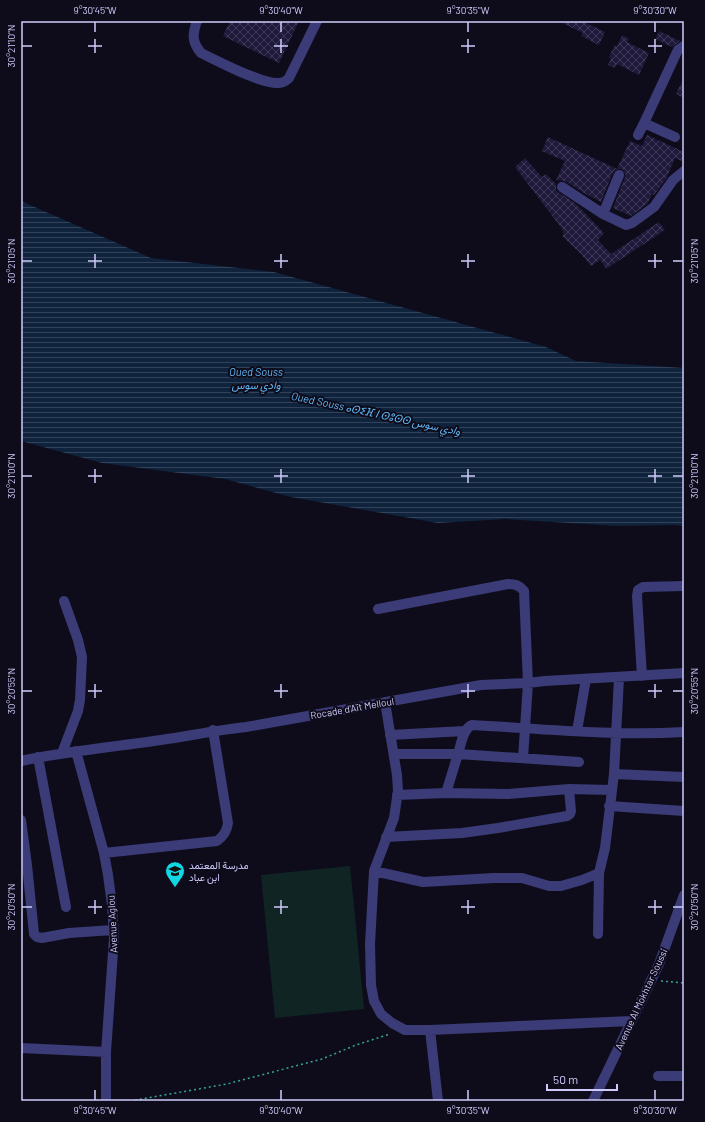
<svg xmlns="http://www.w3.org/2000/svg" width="705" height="1122" viewBox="0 0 705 1122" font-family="Barlow,Vazirmatn,'Noto Sans Tifinagh',sans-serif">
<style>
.garden{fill:#102523}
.water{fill:url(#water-rules)}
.building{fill:url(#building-cross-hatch)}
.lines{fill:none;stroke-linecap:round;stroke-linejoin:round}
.path{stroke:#35a599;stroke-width:1.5;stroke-dasharray:2 3;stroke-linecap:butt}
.minor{stroke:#3b3b77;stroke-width:10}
.ticks{fill:none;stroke:#cecbfb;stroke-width:1.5}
.labels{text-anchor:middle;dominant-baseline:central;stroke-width:4;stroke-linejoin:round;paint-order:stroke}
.street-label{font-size:10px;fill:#cecbfb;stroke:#0e0c1b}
.poi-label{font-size:10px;fill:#cecbfb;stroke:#0e0c1b;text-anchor:start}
.water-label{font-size:11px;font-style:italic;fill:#60b6f4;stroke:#0e0c1b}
.neatline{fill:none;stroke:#cecbfb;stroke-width:1.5}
.ticks-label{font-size:10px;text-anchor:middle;fill:#cecbfb}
</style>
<defs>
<pattern id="water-rules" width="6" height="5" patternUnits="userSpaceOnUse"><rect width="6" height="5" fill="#0f233d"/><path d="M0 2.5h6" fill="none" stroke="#31425a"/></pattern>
<pattern id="building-cross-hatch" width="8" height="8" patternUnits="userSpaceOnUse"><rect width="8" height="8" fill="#1f1a3b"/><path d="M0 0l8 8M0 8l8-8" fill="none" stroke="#3e3a58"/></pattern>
</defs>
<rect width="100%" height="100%" fill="#0e0c1b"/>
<!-- garden -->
<path class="garden" d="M350,866L364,1009L275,1018L261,875Z"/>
<!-- water -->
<path class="water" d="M21,201L151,258L274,272L546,347L576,361L684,368V526L673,525L618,526L506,519L438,523L291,497L225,479L102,463L21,441Z"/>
<!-- building -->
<path class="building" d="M230,21H299L279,63L223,36Z
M558,21H582L605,32L599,45L581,36L583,33Z
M659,31L680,41L672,47L655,39Z
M622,35L629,39L627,42L649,53L639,75L617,64L615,68L608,65L611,58L609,57L615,45L617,46Z
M684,77V98L676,94Z
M647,135L684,152V162L675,158L666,179L654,195L652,194L647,204L631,216L613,208L625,177V174L622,169H618L613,172L601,202L584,193L565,181L556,180L565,161L542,151L548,137L617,169L630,141L642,146Z
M525,158L542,177L546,174L556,184V190L558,192L575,203L604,233L598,240L611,254L659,222L665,230L606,269L600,260L591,266L581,254L563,237V230L515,167Z"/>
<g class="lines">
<!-- path -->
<path class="path" d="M661,981L684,983
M130,1101L227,1084L322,1059L356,1045L390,1034"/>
<!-- minor -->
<path class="minor" d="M197,21C192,35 192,42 201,53C218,61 263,85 279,83C283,83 286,81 289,78L317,21
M644,123L676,54L678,50L684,46
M638,135L644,123L675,137
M562,187L603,214L626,225L632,223L654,207L673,180L684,171
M603,214L619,175
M378,609L508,584C515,584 519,585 524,591L528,683L523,758
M642,676L637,596L638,590L643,587L684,586
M385,702L397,775L398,791L394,818L374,871L370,944L371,985L374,1001L381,1014L392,1023L405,1030H430L438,1101
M577,731L586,679
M390,735L465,731
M76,751L104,853L108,875L112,905L114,938L106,1052V1101
M62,753L78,711L80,700L82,657L78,640L64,601
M394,754H458C461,745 463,728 472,725C543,729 613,736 684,732
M38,757L66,907
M21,761C67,751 114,747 161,740C189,736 217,730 246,727L481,685L528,683L545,681L684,673
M614,774L684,777
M446,793L458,754L579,762
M397,795L446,793L508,794L569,789L612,790
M609,806L684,811
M21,820L27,865L34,934L37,937L42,938L69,933L113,930
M386,837L462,833L498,828L567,816L570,814L571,811L569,789
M104,853L217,841C224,836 227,831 228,823L213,730
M374,871L423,882L494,878H522L549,886H561L582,880L599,873
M598,934L599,873L605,848L614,774L619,678
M430,1030L631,1021
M21,1048L106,1052
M658,1076H684
M593,1101L659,964L684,895"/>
</g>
<!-- ticks -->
<path class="ticks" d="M95,22V32M281,22V32M468,22V32M655,22V32M95,39V53M281,39V53M468,39V53M655,39V53M22,46H32M88,46H102M274,46H288M461,46H475M648,46H662M95,254V268M281,254V268M468,254V268M655,254V268M22,261H32M88,261H102M274,261H288M461,261H475M648,261H662M673,261H683M95,469V483M281,469V483M468,469V483M655,469V483M22,476H32M88,476H102M274,476H288M461,476H475M648,476H662M673,476H683M95,684V698M281,684V698M468,684V698M655,684V698M22,691H32M88,691H102M274,691H288M461,691H475M648,691H662M673,691H683M95,900V914M281,900V914M468,900V914M655,900V914M22,907H32M88,907H102M274,907H288M461,907H475M648,907H662M673,907H683M95,1090V1100M281,1090V1100M468,1090V1100M655,1090V1100"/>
<!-- icons -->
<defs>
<symbol id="school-pin" viewBox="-11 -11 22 30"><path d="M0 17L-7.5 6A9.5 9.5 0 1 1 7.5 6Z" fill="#10d7e2" stroke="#0e0c1b"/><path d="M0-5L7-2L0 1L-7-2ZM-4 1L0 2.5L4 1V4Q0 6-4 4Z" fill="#111"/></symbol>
</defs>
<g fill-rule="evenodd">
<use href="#school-pin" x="164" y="860" width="22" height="30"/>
</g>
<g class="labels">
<!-- street labels -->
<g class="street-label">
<text transform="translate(352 708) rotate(-10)">Rocade d'Aït Melloul</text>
<text transform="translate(112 924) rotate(-93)">Avenue Aglou</text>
<text transform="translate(641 999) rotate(-65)">Avenue Al Mokhtar Soussi</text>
</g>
<!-- poi labels -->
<g class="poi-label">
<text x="189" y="865">مدرسة المعتمد<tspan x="189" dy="12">ابن عباد</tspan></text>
</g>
<!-- water labels -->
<g class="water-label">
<text x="256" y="371">Oued Souss<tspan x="256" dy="13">وادي سوس</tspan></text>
<text transform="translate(376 413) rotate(12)">Oued Souss ⴰⵙⵉⴼ ⵏ ⵙⵓⵙⵙ وادي سوس</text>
</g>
</g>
<!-- border -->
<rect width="705" height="1122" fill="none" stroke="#0e0c1b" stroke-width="44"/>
<!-- scale -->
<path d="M547 1084v6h70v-6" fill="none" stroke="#cecbfb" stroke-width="2"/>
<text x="553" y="1084" font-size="12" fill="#cecbfb" stroke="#0e0c1b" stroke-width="3" paint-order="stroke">50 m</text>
<rect x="22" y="22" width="661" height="1078" class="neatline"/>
<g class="ticks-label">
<text x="95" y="14">9°30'45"W</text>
<text x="281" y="14">9°30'40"W</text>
<text x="468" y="14">9°30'35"W</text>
<text x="655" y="14">9°30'30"W</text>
<text transform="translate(11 46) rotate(-90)" y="4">30°21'10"N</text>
<text transform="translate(11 261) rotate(-90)" y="4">30°21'05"N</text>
<text transform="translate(694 261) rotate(-90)" y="4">30°21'05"N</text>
<text transform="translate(11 476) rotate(-90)" y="4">30°21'00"N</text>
<text transform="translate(694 476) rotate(-90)" y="4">30°21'00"N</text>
<text transform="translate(11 691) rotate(-90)" y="4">30°20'55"N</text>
<text transform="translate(694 691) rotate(-90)" y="4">30°20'55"N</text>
<text transform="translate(11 907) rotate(-90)" y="4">30°20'50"N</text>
<text transform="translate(694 907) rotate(-90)" y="4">30°20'50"N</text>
<text x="95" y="1114">9°30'45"W</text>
<text x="281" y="1114">9°30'40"W</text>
<text x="468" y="1114">9°30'35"W</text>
<text x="655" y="1114">9°30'30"W</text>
</g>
</svg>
